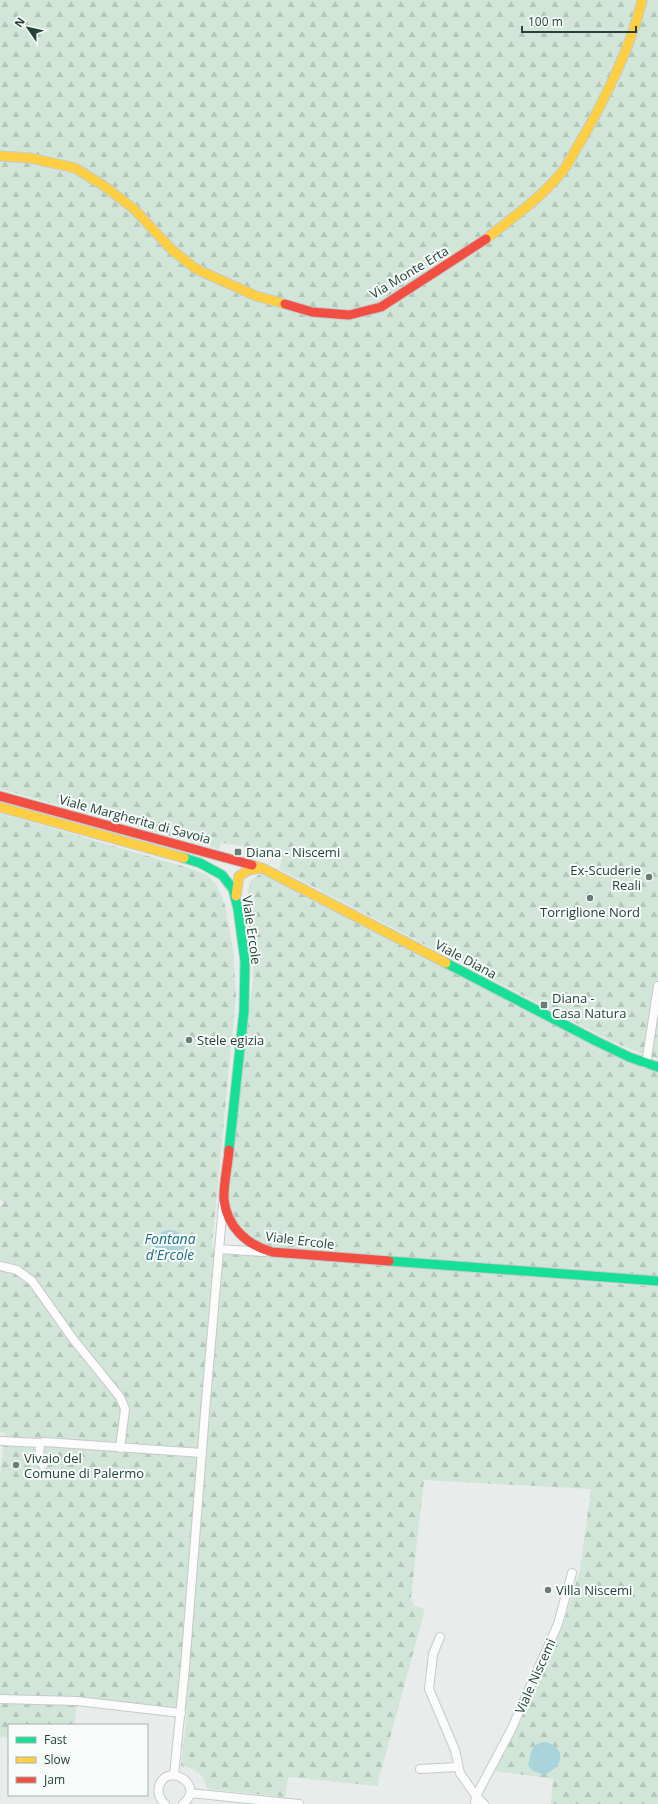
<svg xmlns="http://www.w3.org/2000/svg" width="658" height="1804" viewBox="0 0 658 1804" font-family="'Open Sans',sans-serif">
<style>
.forest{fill:url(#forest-firs)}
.water{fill:#a9d4db}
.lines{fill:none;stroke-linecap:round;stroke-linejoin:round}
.street-casing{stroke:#c5cac8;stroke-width:10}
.fast-casing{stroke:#c3cbc8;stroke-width:11}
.slow-casing{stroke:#c3cbc8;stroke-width:11}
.jam-casing{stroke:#c3cbc8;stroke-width:11}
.street{stroke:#fcfcfc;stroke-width:8}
.fast{stroke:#16e098;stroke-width:9}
.slow{stroke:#ffcf43;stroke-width:9}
.jam{stroke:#f24e42;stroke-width:9}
.poi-dot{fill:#697e78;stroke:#f7fbf9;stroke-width:1.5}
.labels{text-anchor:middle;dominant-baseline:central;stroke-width:4;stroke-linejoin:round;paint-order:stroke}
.street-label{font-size:13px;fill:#24423a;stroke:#f7fbf9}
.poi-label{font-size:13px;fill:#24423a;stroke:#f7fbf9;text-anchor:start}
.water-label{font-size:14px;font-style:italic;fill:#1c6f80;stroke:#f7fbf9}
</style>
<defs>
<pattern id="forest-firs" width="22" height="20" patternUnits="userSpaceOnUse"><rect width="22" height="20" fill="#d1e6d8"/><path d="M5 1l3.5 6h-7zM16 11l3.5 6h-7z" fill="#b3c6ba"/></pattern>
</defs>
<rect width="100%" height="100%" fill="#e8edeb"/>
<!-- forest -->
<path class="forest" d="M0,0H658V1059L632,1050L599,1035L279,869L282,858C262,850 243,845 221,843L219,849L0,789Z
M0,813L189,868L207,875L216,884L225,905L233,949L236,995L213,1234L212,1246L215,1252L658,1287V1804H551L553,1779L495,1771L563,1625L580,1570L591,1489L424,1480L411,1597L414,1606L425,1609L377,1786L288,1777L285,1797L207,1789C204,1775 196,1768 181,1766L187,1711L78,1698L74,1725H9V1738L1,1737L0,1741V1477L5,1433L0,1432V1207L4,1203L0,1199Z
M260,874L278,879L658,1071V1277L276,1248C261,1243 240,1235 234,1219C231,1212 230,1204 228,1197L253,979C253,969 253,960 252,951C249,923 242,908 251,880Z"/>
<!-- water -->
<path class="water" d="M154 1246a16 16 0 1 1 32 0a16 16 0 1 1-32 0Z
M543,1742C555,1742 566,1754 557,1766C554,1770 548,1772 544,1775L532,1770L528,1765C532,1754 529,1746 543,1742Z"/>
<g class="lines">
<defs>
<path id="street" d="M646,1064L658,986
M219,1249L264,1252
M0,1266L17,1270L32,1281L73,1339L120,1397L125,1409L120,1448
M0,1441L40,1443
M43,1465L39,1459L40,1443L45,1442L202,1453
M440,1637L433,1654L429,1689L455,1750L460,1773L476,1796L475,1804
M0,1699L77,1701L181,1713
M420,1769L458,1767
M174,1775L185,1667L205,1412L223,1204
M190,1793L299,1804
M165,1804C160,1799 157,1794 159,1787C165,1761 207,1784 183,1804
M484,1804L476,1796L511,1730L558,1624L572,1573"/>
<path id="fast" d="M184,858L200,863L222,875L233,889L238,909L245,961L244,1011L229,1150
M446,963L596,1041L629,1057L658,1067
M389,1261L658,1281"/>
<path id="slow" d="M0,156L30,158L75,168L104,186L134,209L172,250L196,269L256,296L285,304
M486,239C513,217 544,196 565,168C571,159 576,148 582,139C605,99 632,44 642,0
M0,807L184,858
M252,865L264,869L446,963
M236,896L239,876L249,870L260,868"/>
<path id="jam" d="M285,304L312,312L349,315L381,307L486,239
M0,796L252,865
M229,1150C228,1165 223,1186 224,1200C227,1227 247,1245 272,1252L389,1261"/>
</defs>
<!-- street casing -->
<use href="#street" class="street-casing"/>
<!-- fast casing -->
<use href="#fast" class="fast-casing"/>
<!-- slow casing -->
<use href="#slow" class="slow-casing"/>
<!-- jam casing -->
<use href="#jam" class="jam-casing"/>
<!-- street -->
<use href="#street" class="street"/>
<!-- fast -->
<use href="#fast" class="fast"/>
<!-- slow -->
<use href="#slow" class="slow"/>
<!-- jam -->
<use href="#jam" class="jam"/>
</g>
<!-- markers -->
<g class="poi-dot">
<rect x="234" y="848" width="8" height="8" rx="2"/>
<circle cx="649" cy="877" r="4"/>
<circle cx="590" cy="898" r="4"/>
<rect x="540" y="1001" width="8" height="8" rx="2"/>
<circle cx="189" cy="1040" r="4"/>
<circle cx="16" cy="1465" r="4"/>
<circle cx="548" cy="1590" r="4"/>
</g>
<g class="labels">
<!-- street labels -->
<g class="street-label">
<text transform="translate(409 272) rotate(-31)">Via Monte Erta</text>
<text transform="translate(135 819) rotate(15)">Viale Margherita di Savoia</text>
<text transform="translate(252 930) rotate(82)">Viale Ercole</text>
<text transform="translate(466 959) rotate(28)">Viale Diana</text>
<text transform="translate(300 1240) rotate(7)">Viale Ercole</text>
<text transform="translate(535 1676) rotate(-66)">Viale Niscemi</text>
</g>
<!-- poi labels -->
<g class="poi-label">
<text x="246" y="852">Diana - Niscemi</text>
<text x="641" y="870" text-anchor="end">Ex-Scuderie<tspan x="641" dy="15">Reali</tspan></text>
<text x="590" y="912" text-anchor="middle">Torriglione Nord</text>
<text x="552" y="998">Diana -<tspan x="552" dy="15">Casa Natura</tspan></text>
<text x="197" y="1040">Stele egizia</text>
<text x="24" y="1458">Vivaio del<tspan x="24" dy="15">Comune di Palermo</tspan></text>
<text x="556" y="1590">Villa Niscemi</text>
</g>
<!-- water labels -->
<g class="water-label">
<text x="170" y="1238">Fontana<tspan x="170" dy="16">d'Ercole</tspan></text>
</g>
</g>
<!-- legend -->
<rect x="8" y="1724" width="140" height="72" fill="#f7fbf9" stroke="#a3b1ad"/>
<rect x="16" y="1737" width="20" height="6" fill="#16e098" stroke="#a3b1ad"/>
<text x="44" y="1744" font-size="12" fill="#24423a">Fast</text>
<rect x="16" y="1757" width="20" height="6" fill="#ffcf43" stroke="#a3b1ad"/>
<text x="44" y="1764" font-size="12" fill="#24423a">Slow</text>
<rect x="16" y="1777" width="20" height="6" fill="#f24e42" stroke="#a3b1ad"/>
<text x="44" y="1784" font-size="12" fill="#24423a">Jam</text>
<!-- north arrow -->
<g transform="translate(28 28) rotate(304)" stroke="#f7fbf9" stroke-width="3" paint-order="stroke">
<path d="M0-3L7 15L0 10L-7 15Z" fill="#24423a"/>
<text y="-6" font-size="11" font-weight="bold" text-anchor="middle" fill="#24423a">N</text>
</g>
<!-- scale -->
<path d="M522 26v6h114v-6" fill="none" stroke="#24423a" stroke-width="2"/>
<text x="528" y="26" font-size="12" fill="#24423a" stroke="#f7fbf9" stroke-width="3" paint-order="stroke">100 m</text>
</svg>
